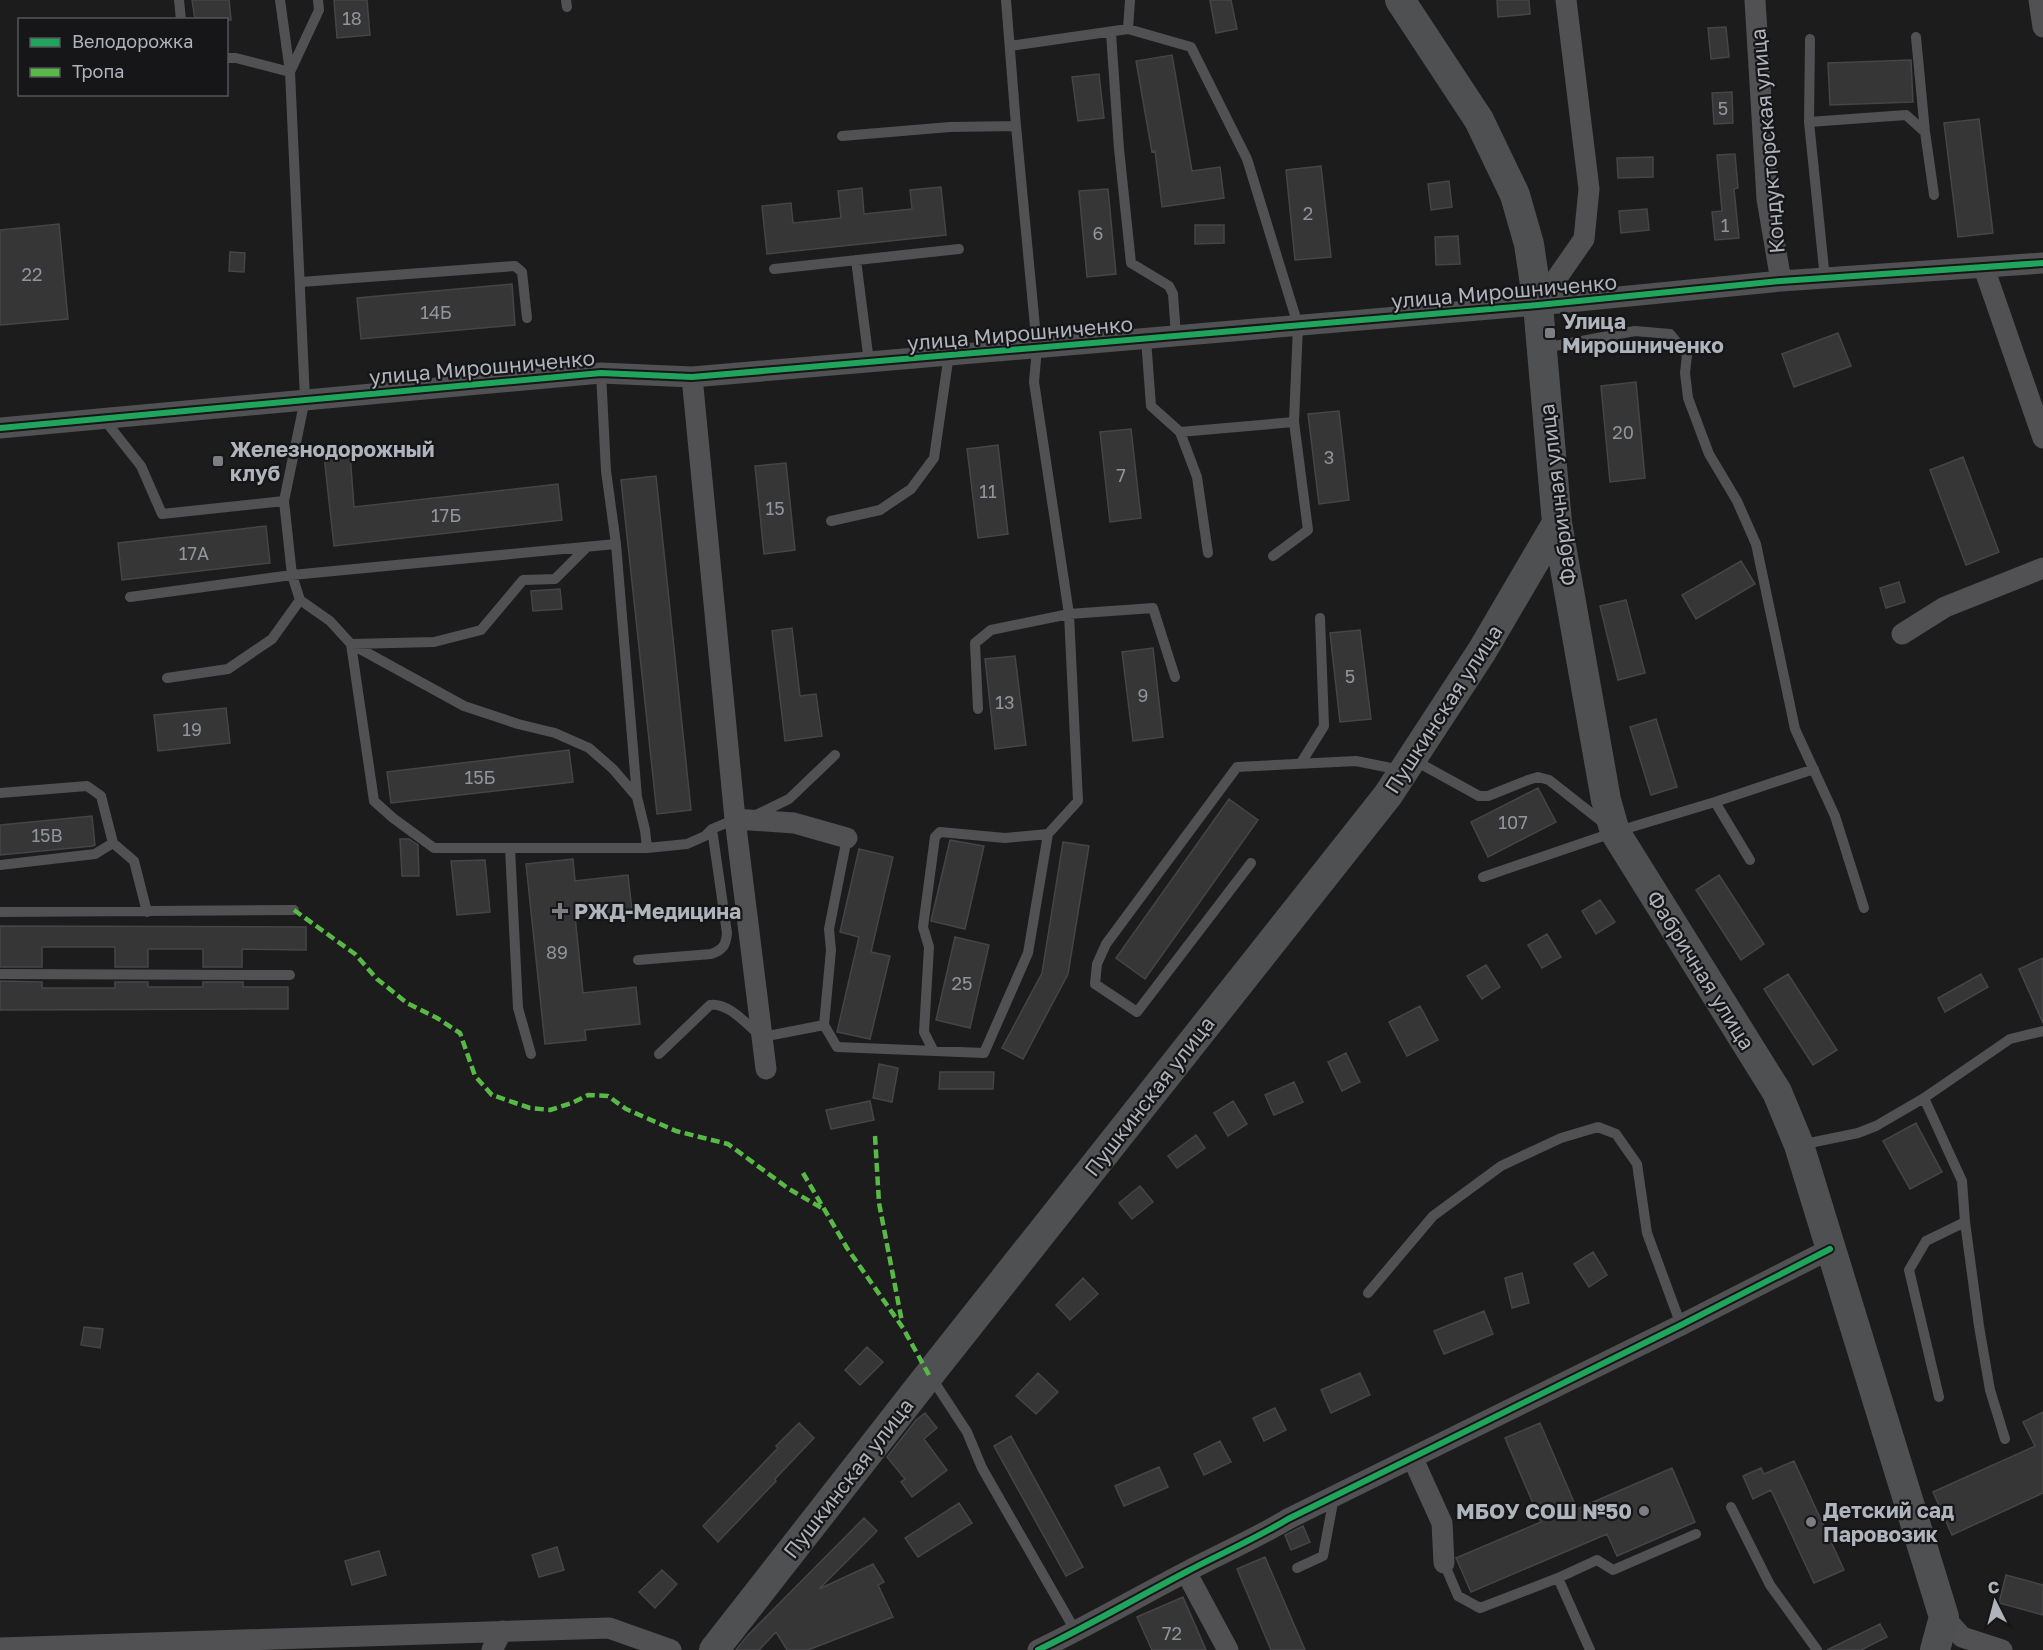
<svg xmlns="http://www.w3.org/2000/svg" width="2043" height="1650" viewBox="0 0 2043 1650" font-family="'Golos Text',sans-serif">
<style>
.building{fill:#363637;stroke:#454548;stroke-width:1.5}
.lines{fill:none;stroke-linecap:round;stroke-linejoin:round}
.lane{stroke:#515154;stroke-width:10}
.street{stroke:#515154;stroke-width:21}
.secondary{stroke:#4f5052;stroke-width:30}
.quiet{stroke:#58b947;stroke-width:4.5;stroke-dasharray:9 4.5;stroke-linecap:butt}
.cycleway-casing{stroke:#161618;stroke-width:10}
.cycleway{stroke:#20a55d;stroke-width:6}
.poi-dot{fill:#7c7e83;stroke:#161618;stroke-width:2}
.labels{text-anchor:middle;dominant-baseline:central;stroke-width:4.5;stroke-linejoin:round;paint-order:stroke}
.number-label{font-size:18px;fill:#91949a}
.street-label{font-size:21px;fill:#afb3bb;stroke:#161618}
.poi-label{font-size:21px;font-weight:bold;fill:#afb3bb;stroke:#161618;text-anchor:start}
</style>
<rect width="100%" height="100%" fill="#1c1c1c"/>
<!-- building -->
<path class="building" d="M192,0H229L231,20H195Z
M334,0H367L370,35L337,38Z
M1210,0H1231L1237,29L1216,33Z
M1497,0H1529L1530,14L1498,17Z
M1726,27L1729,57L1711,59L1708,28Z
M1172,55L1192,171L1220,167L1224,198L1162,207L1155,151L1152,152L1136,61Z
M1911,60L1913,102L1830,105L1828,63Z
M1099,74L1104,118L1078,121L1072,77Z
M1732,92L1733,123L1714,124L1712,93Z
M1979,119L1993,233L1958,237L1944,123Z
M1735,154L1738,188L1734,189L1739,238L1715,240L1712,212L1722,211L1717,155Z
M1653,157V177L1618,178L1617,158Z
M1321,166L1331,257L1295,260L1286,170Z
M1449,181L1452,207L1431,210L1428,184Z
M941,187L946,235L767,254L762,206L791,203L793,223L841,218L838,191L862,188L864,214L912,209L910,190Z
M1108,189L1116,274L1087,277L1079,191Z
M1647,209L1649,230L1621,233L1619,211Z
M59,224L68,319L0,325V230Z
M1195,225H1224V243L1195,244Z
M1458,236L1460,264L1436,265L1435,237Z
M230,252L245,253L244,272L229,271Z
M512,284L515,325L361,339L357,298Z
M1838,333L1851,366L1794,387L1782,354Z
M1636,382L1645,478L1610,482L1601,386Z
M1339,411L1349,500L1319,504L1308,414Z
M1131,429L1141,518L1110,522L1100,432Z
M998,445L1008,534L978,538L967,449Z
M350,454L354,507L558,484L562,520L334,546L324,456Z
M1963,457L1999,552L1966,565L1930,470Z
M786,463L795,550L764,554L755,466Z
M656,476L691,810L657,814L621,480Z
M266,526L270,563L122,580L118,543Z
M1741,561L1755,584L1696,619L1682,595Z
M1899,582L1905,602L1886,608L1880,588Z
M560,589L562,609L533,611L531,591Z
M1626,600L1645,673L1618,680L1600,606Z
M792,628L800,696L816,694L822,736L785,741L772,631Z
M1360,630L1371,719L1340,722L1330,633Z
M1153,648L1163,737L1133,741L1122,652Z
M1015,656L1026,745L995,749L985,659Z
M226,708L230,743L158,751L154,715Z
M1656,719L1677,787L1651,795L1630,727Z
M569,750L573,782L391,803L387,772Z
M1538,788L1556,822L1488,857L1471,822Z
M1229,799L1258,820L1145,979L1116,958Z
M92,816L95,845L93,846L0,855V825Z
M400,839H409L418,845L419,876H402Z
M950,840L984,846L965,929L931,921Z
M1063,842L1089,846L1068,974L1023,1059L1002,1048L1042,973Z
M859,849L893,857L871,952L890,956L870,1039L837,1032L859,937L840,932Z
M573,859L575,881L628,875L632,910L575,916L583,993L636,987L640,1024L585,1030L586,1040L545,1044L526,864Z
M485,860L490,912L457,915L451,861Z
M1719,875L1764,944L1741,960L1696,890Z
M1600,900L1615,922L1596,934L1582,911Z
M0,926L306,927V950L242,949V967H203V949H148V967H115V947H42V967H0Z
M1547,934L1561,957L1542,968L1528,945Z
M955,937L989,945L970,1028L936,1020Z
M2043,958V1023L2019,969Z
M1486,965L1500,987L1482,999L1467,976Z
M1788,974L1837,1050L1813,1065L1764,989Z
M1981,974L1988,987L1945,1012L1938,998Z
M0,981L42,982V988H115V982H148V987H203V982H243V987H288V1009L0,1010Z
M1420,1006L1438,1040L1407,1056L1389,1022Z
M1346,1053L1360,1082L1342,1091L1328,1062Z
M879,1064L898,1068L892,1102L873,1098Z
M940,1072H994L993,1089H939Z
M1294,1082L1303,1102L1274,1115L1265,1095Z
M870,1101L874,1120L831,1129L826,1110Z
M1233,1101L1247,1124L1228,1136L1214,1113Z
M1916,1123L1942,1172L1910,1189L1883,1141Z
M1196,1135L1205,1148L1177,1168L1168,1156Z
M1140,1186L1153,1202L1132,1219L1119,1203Z
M1593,1252L1607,1275L1589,1287L1574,1264Z
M1522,1273L1529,1303L1512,1308L1505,1278Z
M1083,1278L1098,1294L1070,1320L1056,1305Z
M1484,1311L1493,1334L1444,1354L1434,1331Z
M84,1327L103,1329L100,1348L81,1345Z
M867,1347L883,1362L860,1385L845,1370Z
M1038,1373L1058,1392L1036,1414L1016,1396Z
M1360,1373L1370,1395L1331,1413L1321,1390Z
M1275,1408L1286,1430L1264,1441L1253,1418Z
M2043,1412V1493L1952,1535L1933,1492L2035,1446L2023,1422Z
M925,1413L937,1428L924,1439L947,1470L912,1497L901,1482L905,1479L887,1457L916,1420Z
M799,1423L814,1438L775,1479L776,1481L718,1542L703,1526L778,1448L776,1446Z
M1540,1423L1577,1509L1672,1468L1695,1522L1617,1556L1607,1534L1471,1592L1456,1558L1541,1522L1505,1438Z
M1011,1436L1083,1567L1066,1576L994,1446Z
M1220,1441L1231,1462L1204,1475L1194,1454Z
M1794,1461L1844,1570L1814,1583L1771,1490L1753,1499L1743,1476L1761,1468L1764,1474Z
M1159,1467L1168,1487L1124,1506L1115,1486Z
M959,1503L972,1523L918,1557L905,1538Z
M864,1518L877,1531L819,1589L873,1564L884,1582L878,1585L893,1617L808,1650H787L776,1632L759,1650H736L747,1636Z
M1303,1526L1310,1542L1291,1550L1285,1535Z
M557,1547L564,1570L539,1577L532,1555Z
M379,1551L386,1575L352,1585L345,1561Z
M1265,1557L1305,1650H1271L1237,1569Z
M662,1570L677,1584L655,1608L639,1592Z
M2006,1575L2043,1585V1615L1999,1603Z
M1183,1597L1206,1650H1152L1137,1617Z
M1880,1624L1887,1637L1861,1650H1827Z"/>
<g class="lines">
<!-- lane -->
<path class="lane" d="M179,0L181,20
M280,0L290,72L305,399L284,501L292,575L300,600L330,621L351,644L464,706L518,724L555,733L589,748L613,769L637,797L645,830L647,848
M566,0L567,7
M1128,29L1130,0
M1111,33L1119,149L1131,263L1169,286L1173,294L1176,336
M1916,37L1925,132
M1810,39L1809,122L1825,279
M1010,46L1128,29L1191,47L1247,159L1298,325L1294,422L1180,432L1151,406L1146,339
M226,58H236L290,72L319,10L318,0
M1809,122L1906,115L1925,132L1934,195
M842,136L950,127L1016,126
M856,260L869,362
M774,269L959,249
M301,282L515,266L522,272L527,318
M1544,348L1635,331L1670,334L1687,355L1685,373L1688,398L1709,454L1737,501L1756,544L1795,729L1835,816L1864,908
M601,373L606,471L616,544L637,797
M103,418L141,466L162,514L284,501
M1180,432L1197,477L1208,553
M831,521L880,510L911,489L934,458L949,354
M586,548L555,579L523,580L481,630L434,642L351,644L374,801L393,818L434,848H647L687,844L705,836L712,829L738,818
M1273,556L1308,530L1294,422
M130,597L292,575L616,544
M167,678L228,669L272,639L300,600
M978,709L975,643L991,630L1069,614L1153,608L1175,677
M1412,759L1479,796H1488L1528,780L1538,777L1549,780L1605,824
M1301,763L1324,726L1320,618
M0,793L87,786L101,796L113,843L95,854L0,865
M1715,802L1750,860
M756,815L789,799L835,755
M847,838L829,929L831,950L824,1025L837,1047L984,1053L1028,953L1048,834
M113,843L134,861L147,912
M510,848L518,1008L531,1054
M1251,863L1137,1012L1095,984L1097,964L1106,944L1237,767L1356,761L1401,770
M1483,877L1615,832L1715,802L1814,769
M0,912L294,910
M638,960L711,954C723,950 726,945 727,933L712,829
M0,974L290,975
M933,1050L924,1032L929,947L923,927L935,837L940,832L1005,838L1048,834L1078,801L1069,614L1034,382L1037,348L1016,126L1006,0
M659,1054L710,1005C729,1002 748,1026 762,1037L824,1025
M1924,1098L1962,1181L1965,1222L1979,1326L1990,1390L2005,1439
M1800,1145L1858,1133L1876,1126L1924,1098L2010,1039L2043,1031
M1368,1293L1433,1216L1501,1166L1561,1138L1598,1127L1616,1134L1637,1164L1647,1233L1681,1325
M931,1377L967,1432L982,1468L1076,1632
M1939,1397L1909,1270L1926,1241L1965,1222
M1731,1507L1770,1585L1817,1650
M1444,1563L1458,1596L1480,1608L1558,1578L1597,1560L1613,1570L1696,1534
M1297,1568L1323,1556L1334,1497
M1558,1578L1590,1650"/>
<!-- street -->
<path class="street" d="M1755,0L1767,199L1781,281
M2039,0L2043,27
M1984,268L2043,438
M1538,305L1584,239L1589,189L1566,0
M692,377L735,819L766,1069
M0,428L601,373L692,377L1538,305L1781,281L2043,263
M1902,634L1945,607L2043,568
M735,819L794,823L847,838
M1413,1459L1442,1523L1444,1563
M1186,1572L1228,1650
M1944,1617L1962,1637L2002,1650
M0,1648L609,1628L671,1650
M492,1650L502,1631
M1038,1650C1088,1626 1136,1598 1186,1572C1220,1554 1255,1539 1288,1519L1681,1325L1830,1249"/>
<!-- secondary -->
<path class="secondary" d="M1400,0L1479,120L1515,195L1529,244L1538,305L1557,523L1606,800L1615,832L1777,1092L1799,1145L1944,1617L1935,1650
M714,1650L929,1375L1388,795L1482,651L1557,523"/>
<!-- quiet -->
<path class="quiet" d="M294,910L355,954L377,979L407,1003L437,1018L460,1033L475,1076L492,1095L530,1108L550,1110L572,1103L588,1095L608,1096L626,1109L676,1131L728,1144L789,1189L825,1210
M875,1136L879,1203L902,1322
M803,1173L847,1248L903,1328L929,1375"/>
<defs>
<path id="cycleway" d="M0,428L601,373L692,377L1538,305L1781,281L2043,263
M1038,1650C1088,1626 1136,1598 1186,1572C1220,1554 1255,1539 1288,1519L1681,1325L1830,1249"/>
</defs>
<!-- cycleway casing -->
<use href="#cycleway" class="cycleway-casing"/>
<!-- cycleway -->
<use href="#cycleway" class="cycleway"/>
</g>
<!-- markers -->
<g class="poi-dot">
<rect x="1544" y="327" width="12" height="12" rx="3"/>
<rect x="212" y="455" width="12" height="12" rx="3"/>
<path d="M557 902h6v6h6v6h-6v6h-6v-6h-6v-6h6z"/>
<circle cx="1644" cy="1511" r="6"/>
<circle cx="1811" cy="1522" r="6"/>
</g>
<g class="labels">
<!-- number labels -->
<g class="number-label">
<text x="352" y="18">18</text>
<text x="1723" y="108">5</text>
<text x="1308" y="213">2</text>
<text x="1725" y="225">1</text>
<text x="1098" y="233">6</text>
<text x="32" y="274">22</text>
<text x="436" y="312">14Б</text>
<text x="1623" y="432">20</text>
<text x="1329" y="457">3</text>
<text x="1121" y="475">7</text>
<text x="988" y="491">11</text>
<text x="775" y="508">15</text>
<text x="446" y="515">17Б</text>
<text x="194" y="553">17А</text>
<text x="1350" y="676">5</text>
<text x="1143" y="695">9</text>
<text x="1005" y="702">13</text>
<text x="192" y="729">19</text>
<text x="480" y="777">15Б</text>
<text x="1513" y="822">107</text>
<text x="47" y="835">15В</text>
<text x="557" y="952">89</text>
<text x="962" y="983">25</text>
<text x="1172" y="1633">72</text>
</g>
<!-- street labels -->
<g class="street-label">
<text transform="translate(1767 141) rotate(-95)">Кондукторская улица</text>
<text transform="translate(1504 291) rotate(-5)">улица Мирошниченко</text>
<text transform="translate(1020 333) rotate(-5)">улица Мирошниченко</text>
<text transform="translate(482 367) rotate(-5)">улица Мирошниченко</text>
<text transform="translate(1557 495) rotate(-97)">Фабричная улица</text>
<text transform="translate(1443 709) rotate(-57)">Пушкинская улица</text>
<text transform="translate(1701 970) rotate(58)">Фабричная улица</text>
<text transform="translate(1149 1096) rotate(-52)">Пушкинская улица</text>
<text transform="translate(848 1478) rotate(-52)">Пушкинская улица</text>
</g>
<!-- poi labels -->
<g class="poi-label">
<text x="1562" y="321">Улица<tspan x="1562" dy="24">Мирошниченко</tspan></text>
<text x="230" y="449">Железнодорожный<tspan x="230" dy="24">клуб</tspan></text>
<text x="574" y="911">РЖД-Медицина</text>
<text x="1823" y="1510">Детский сад<tspan x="1823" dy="24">Паровозик</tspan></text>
<text x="1632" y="1511" text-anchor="end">МБОУ СОШ №50</text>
</g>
</g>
<!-- legend -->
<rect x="18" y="18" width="210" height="78" fill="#161618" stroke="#535559" stroke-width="1.5"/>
<rect x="30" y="38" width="30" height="9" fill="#20a55d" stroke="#535559" stroke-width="1.5"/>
<text x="72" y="48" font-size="18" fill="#afb3bb">Велодорожка</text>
<rect x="30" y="68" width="30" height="9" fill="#58b947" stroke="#535559" stroke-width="1.5"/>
<text x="72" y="78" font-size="18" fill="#afb3bb">Тропа</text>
<!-- north arrow -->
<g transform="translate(1995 1602) rotate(354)" stroke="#161618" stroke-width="4.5" paint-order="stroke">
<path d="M0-4.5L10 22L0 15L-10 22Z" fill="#afb3bb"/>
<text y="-9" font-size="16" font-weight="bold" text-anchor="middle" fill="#afb3bb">С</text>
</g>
</svg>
